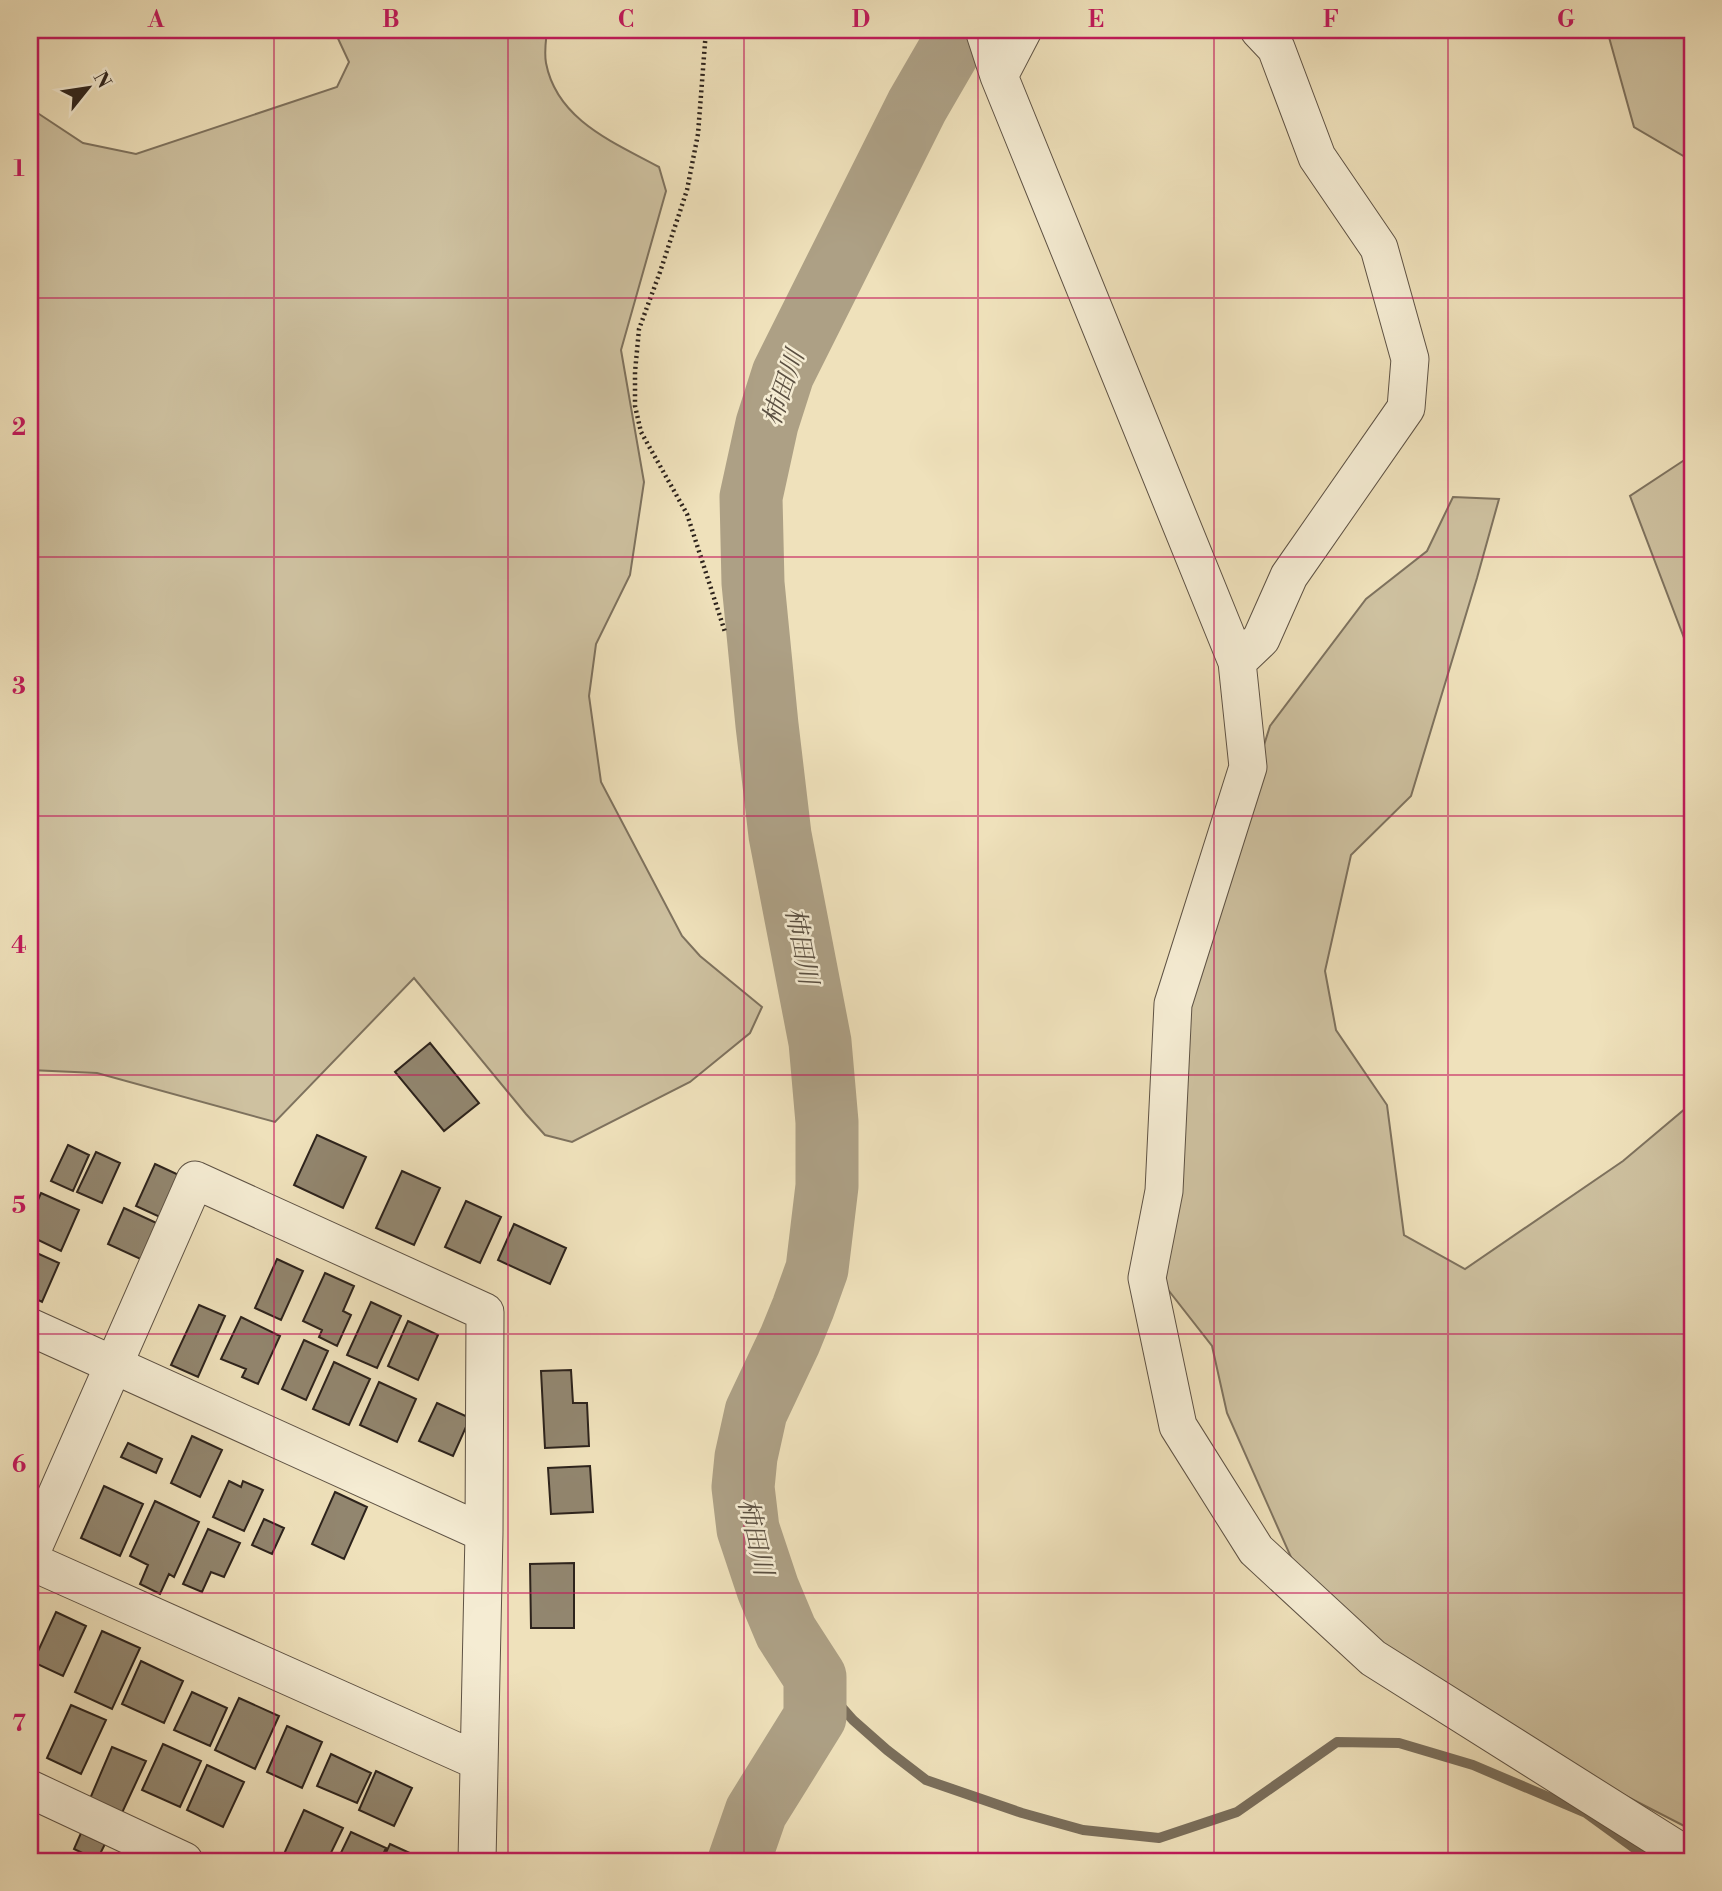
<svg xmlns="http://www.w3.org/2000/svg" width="1722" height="1891" viewBox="0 0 1722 1891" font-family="'Libre Bodoni','Noto Serif JP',serif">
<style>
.green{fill:#cec1a0;stroke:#7e725e;stroke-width:2}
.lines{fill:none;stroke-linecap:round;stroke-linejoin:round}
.stream{stroke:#7a6e5b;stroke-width:10}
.river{stroke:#ada085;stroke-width:63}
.building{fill:#92866f;stroke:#2d231c;stroke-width:2}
.minor-casing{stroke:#5e5244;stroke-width:39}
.path{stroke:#2d231c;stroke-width:4.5;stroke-dasharray:2 3.5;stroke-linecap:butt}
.minor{stroke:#f5ecd3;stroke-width:37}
.grid{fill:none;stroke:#c2185b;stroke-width:2;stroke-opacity:0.55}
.labels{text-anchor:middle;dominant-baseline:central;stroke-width:5;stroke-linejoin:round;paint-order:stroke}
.water-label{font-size:26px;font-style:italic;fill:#5a4f41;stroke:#f5ecd3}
.neatline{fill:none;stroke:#c2185b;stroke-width:2.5}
.grid-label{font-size:23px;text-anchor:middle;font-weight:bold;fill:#c2185b}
</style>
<rect width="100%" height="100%" fill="#efe1bb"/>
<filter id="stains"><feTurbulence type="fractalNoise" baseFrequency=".00286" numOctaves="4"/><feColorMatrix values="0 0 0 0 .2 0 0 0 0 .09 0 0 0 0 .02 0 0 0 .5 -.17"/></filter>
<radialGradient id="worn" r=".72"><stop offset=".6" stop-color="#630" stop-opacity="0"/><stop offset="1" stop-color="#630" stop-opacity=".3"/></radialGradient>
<!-- green -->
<path class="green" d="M334,30H547C546,40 544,52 546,63C557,120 613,142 659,167L666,191L621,350L644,482L630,575L596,644L589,696L601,782L682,936L700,956L762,1007L750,1033L690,1082L572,1142L545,1135L526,1114L414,978L275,1122L97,1073L30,1070V108L83,143L136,154L337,87L349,62Z
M1607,30H1692V161L1634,127Z
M1692,455V659L1630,496Z
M1453,497L1499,499L1477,578L1411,796L1351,855L1325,971L1336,1030L1387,1105L1404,1235L1465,1269L1623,1161L1692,1103V1830L1616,1791L1383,1648L1298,1573L1227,1413L1212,1346L1162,1282L1191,977L1270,726L1366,599L1427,551Z"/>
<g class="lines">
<!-- stream -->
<path class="stream" d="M815,1677L853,1720L887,1750L926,1780L1022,1813L1083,1830L1159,1838L1237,1812L1337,1742L1399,1743L1473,1765L1586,1813L1652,1861"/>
<!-- river -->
<path class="river" d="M739,1861L756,1812L815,1717V1677L786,1632L768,1589L748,1529L743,1487L746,1457L756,1412L790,1340L803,1308L817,1269L827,1186V1122L820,1042L780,835L767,725L753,583L751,497L767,424L783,374L917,106L961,30"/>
</g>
<!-- building -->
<path class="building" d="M430,1043L479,1103L444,1131L395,1072Z
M317,1135L366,1157L343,1208L294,1185Z
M68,1145L89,1155L73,1191L51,1181Z
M96,1152L120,1163L102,1203L77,1192Z
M155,1164L181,1176L162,1218L136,1206Z
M402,1171L440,1188L414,1245L376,1228Z
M41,1193L79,1210L61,1251L30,1236V1218Z
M466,1201L501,1217L480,1263L445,1247Z
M124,1208L163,1226L147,1262L108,1244Z
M514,1224L566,1248L550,1284L498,1260Z
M30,1250L59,1263L42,1302L30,1296Z
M277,1259L303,1271L281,1320L255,1308Z
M325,1273L354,1286L343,1311L351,1315L337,1346L319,1337L322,1330L303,1321Z
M371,1302L401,1316L377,1368L347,1355Z
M199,1305L225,1316L198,1377L171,1365Z
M241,1317L280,1336L258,1384L242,1377L246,1369L221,1359Z
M408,1321L438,1335L418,1380L388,1366Z
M304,1340L328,1351L306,1400L282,1389Z
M334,1362L370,1379L349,1425L313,1409Z
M571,1370L573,1403H587L589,1446L545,1448L541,1371Z
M379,1382L416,1399L397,1442L360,1425Z
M437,1403L470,1418L453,1456L419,1441Z
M192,1436L222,1450L200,1497L171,1483Z
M128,1443L162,1459L156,1473L121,1457Z
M590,1466L593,1512L551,1514L548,1468Z
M229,1481L241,1487L243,1481L263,1490L244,1531L213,1517Z
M104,1486L143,1504L120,1556L81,1538Z
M335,1492L367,1507L344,1559L312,1544Z
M155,1501L199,1522L174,1577L169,1574L160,1594L140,1584L148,1565L130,1556Z
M264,1519L284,1528L272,1554L252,1545Z
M208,1529L240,1543L224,1577L211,1572L202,1592L183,1584Z
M574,1563V1628H531L530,1564Z
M56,1612L86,1626L63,1676L33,1662Z
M102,1631L140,1648L112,1709L75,1692Z
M141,1661L183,1681L164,1723L122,1704Z
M192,1692L227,1708L210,1746L174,1730Z
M239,1698L279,1716L255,1769L215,1750Z
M71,1705L106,1720L81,1774L47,1758Z
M287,1726L322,1742L302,1788L267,1772Z
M163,1744L201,1761L180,1807L142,1790Z
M112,1747L146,1761L121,1815L89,1801Z
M331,1754L371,1773L357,1803L317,1786Z
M207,1765L244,1782L223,1827L187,1810Z
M376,1771L412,1788L394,1826L359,1810Z
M304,1810L343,1828L327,1861H300L284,1854Z
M351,1832L386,1848L380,1861H337Z
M81,1833L105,1844L97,1860L74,1849Z
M390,1844L423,1859L422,1861H382Z"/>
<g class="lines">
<defs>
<path id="minor" d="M984,30L999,76L1237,662L1248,767L1173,1004L1164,1191L1147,1278L1178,1426L1256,1550L1373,1658L1692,1859
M999,76L1023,30
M1237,662L1261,639L1289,576L1406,408L1410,359L1379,248L1317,157L1276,48L1259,30
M30,1327L484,1533
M30,1555L195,1180L485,1312L484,1533L477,1861
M30,1561L478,1761
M30,1789L184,1861"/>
</defs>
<!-- minor casing -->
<use href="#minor" class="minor-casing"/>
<!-- path -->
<path class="path" d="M706,30L698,134L687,190L660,272L639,329L635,372V406L641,432L687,514L725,632"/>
<!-- minor -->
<use href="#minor" class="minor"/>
</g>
<!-- grid -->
<path class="grid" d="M274,30V1861M508,30V1861M744,30V1861M978,30V1861M1214,30V1861M1448,30V1861M30,298H1692M30,557H1692M30,816H1692M30,1075H1692M30,1334H1692M30,1593H1692"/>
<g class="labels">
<!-- water labels -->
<g class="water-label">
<text transform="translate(784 388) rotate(-71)">柿田川</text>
<text transform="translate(801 946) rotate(79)">柿田川</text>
<text transform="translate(755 1537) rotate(77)">柿田川</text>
</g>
</g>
<!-- margin -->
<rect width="1722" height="1891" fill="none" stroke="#efe1bb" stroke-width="77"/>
<!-- north arrow -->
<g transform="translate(88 88) rotate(60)" stroke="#f5ecd3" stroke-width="5" paint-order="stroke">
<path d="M0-5L12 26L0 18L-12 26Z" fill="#2d231c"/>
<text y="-10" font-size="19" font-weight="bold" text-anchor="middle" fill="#2d231c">N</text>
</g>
<rect x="38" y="38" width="1646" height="1815" class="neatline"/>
<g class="grid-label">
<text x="156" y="27">A</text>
<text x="391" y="27">B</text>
<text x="626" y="27">C</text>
<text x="861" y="27">D</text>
<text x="1096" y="27">E</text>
<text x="1331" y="27">F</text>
<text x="1566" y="27">G</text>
<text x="19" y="176">1</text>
<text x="19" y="435">2</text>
<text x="19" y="694">3</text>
<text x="19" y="953">4</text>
<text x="19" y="1213">5</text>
<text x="19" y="1472">6</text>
<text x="19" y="1731">7</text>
</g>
<rect width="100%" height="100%" filter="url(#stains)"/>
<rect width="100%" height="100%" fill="url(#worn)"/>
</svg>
